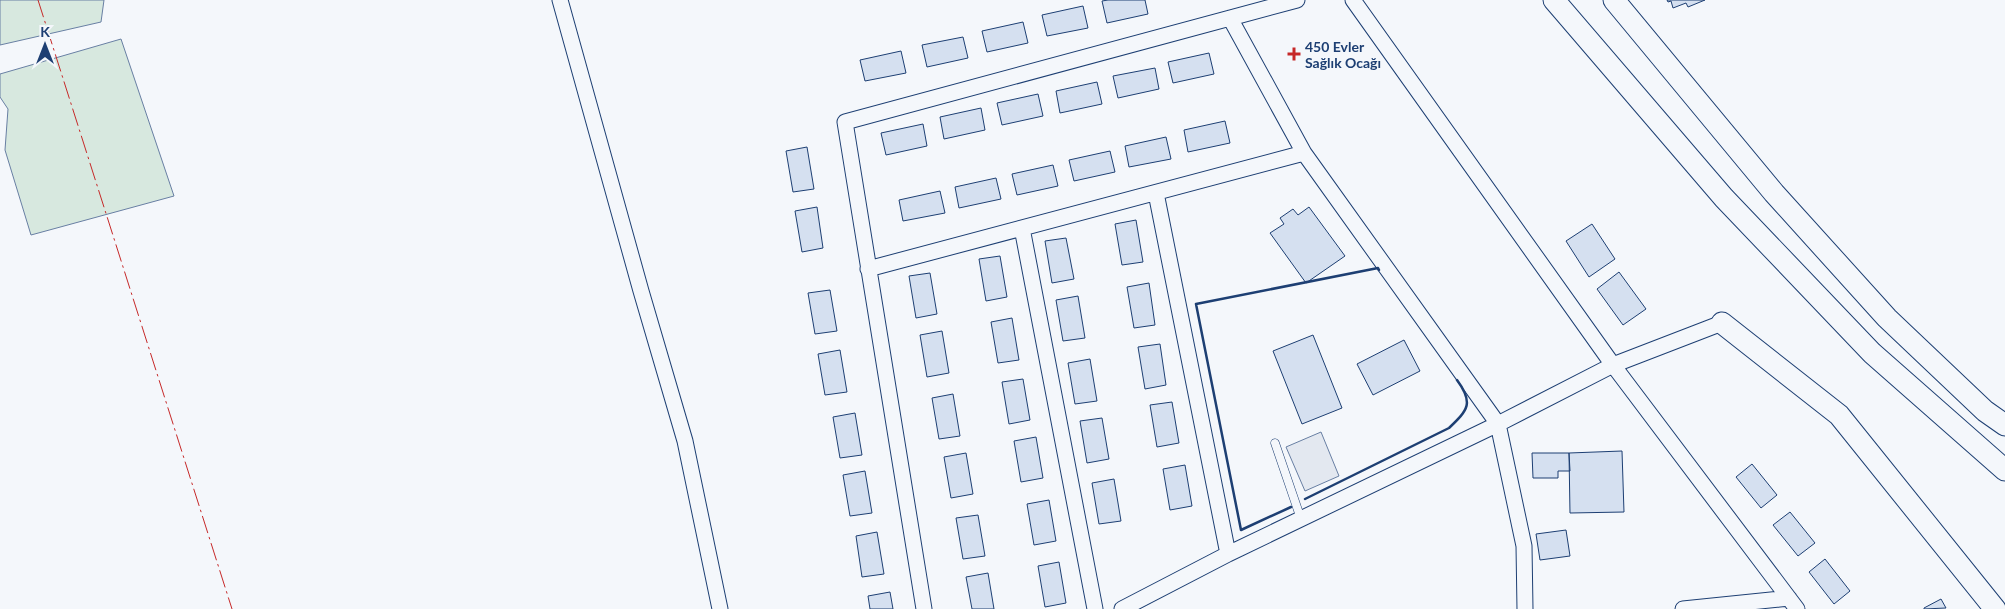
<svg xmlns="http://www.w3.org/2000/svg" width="2005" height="609" viewBox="0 0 2005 609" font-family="Lato,sans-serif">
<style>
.green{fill:#d7e8df;stroke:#687fa3}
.parking{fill:#e3e8f0;stroke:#687fa3}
.building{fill:#d5e0f0;stroke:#1d3f73}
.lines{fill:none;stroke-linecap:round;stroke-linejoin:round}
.lane-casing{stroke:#1d3f73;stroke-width:9}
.street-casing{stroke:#1d3f73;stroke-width:17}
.secondary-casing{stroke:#1d3f73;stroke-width:23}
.lane{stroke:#f4f7fb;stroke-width:8}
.street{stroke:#f4f7fb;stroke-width:15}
.secondary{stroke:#f4f7fb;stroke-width:21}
.wall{stroke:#1d3f73;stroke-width:2.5}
.power{stroke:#c62828;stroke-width:1;stroke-dasharray:18 4 2.5 4;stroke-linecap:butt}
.poi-dot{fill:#c62828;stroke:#f4f7fb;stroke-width:2}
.labels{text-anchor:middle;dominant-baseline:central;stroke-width:4;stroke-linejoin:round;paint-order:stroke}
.poi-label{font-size:14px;font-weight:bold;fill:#1d3f73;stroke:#f4f7fb;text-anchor:start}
</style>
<rect width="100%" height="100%" fill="#f4f7fb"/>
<!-- green -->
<path class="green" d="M0,0H104L101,22L0,45Z
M121,39L174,196L31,235L5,150L8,109L0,97V74Z"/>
<!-- parking -->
<path class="parking" d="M1321,432L1339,476L1305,491L1286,447Z"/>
<!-- building -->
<path class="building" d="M1108,0H1145L1148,14L1107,23L1102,1Z
M1667,0H1705L1688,7L1686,3L1673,8L1671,1L1668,2Z
M1083,6L1088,28L1047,36L1042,15Z
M1023,22L1028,43L987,52L982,31Z
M963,37L968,58L927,67L922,45Z
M901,51L906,73L865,81L860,60Z
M1209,53L1214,74L1173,83L1168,62Z
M1155,68L1159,89L1118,98L1113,76Z
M1097,82L1102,104L1060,113L1056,91Z
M1038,94L1043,116L1002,125L997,103Z
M981,108L985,130L944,139L940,117Z
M1225,121L1230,143L1188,152L1184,130Z
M923,124L927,146L886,155L881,133Z
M1166,137L1171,159L1129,167L1125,146Z
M807,147L814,189L793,192L786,151Z
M1110,151L1115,172L1074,181L1069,160Z
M1053,165L1058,186L1017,195L1012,174Z
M996,178L1001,199L959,208L955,187Z
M940,191L945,213L903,221L899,200Z
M817,207L823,248L802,252L795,211Z
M1309,207L1345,256L1306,283L1270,233L1284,224L1280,218L1293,209L1298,215Z
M1136,220L1143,262L1122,265L1115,224Z
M1592,224L1615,259L1589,277L1566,241Z
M1066,238L1074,279L1052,283L1045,241Z
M1000,256L1007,297L986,301L979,259Z
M1619,272L1646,309L1623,325L1597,289Z
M930,273L937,314L916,318L909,276Z
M1149,283L1155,325L1134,328L1127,287Z
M830,290L837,331L815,334L808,293Z
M1078,296L1085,338L1063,341L1056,300Z
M1012,318L1019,360L998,363L991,322Z
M942,331L949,373L927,377L920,335Z
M1313,335L1342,408L1302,424L1273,351Z
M1404,340L1420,371L1373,395L1357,364Z
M1160,344L1166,385L1145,389L1138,347Z
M840,350L847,392L825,395L818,354Z
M1090,359L1097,401L1075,404L1068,363Z
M1023,379L1030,420L1009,424L1002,382Z
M953,394L960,436L939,439L932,398Z
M1172,402L1179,443L1157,447L1150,405Z
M855,413L862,455L840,458L833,417Z
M1102,418L1109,459L1087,463L1080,421Z
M1036,437L1043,478L1021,482L1014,441Z
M1622,451L1624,512L1570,513L1569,453Z
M966,453L973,494L951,498L944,457Z
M1532,453H1569L1570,471H1558V478H1533Z
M1752,464L1777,495L1761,508L1736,477Z
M1185,465L1192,506L1170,510L1163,469Z
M865,471L872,513L850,516L843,475Z
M1114,479L1121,521L1099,524L1092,483Z
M1049,500L1056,541L1034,545L1027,504Z
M1790,512L1815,543L1798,556L1773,525Z
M978,515L985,556L963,559L956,518Z
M1566,530L1570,556L1540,560L1536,534Z
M877,532L884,574L862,577L856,536Z
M1825,559L1850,591L1834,604L1809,572Z
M1059,562L1066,603L1045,607L1038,566Z
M988,573L994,609H972L966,577Z
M890,592L893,609H870L868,596Z
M1941,599L1946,608L1924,609V608Z"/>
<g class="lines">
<defs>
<path id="lane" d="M1275,443L1301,519"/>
<path id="street" d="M560,0L641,291L685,441L720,609
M1353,0L1613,365L1797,609
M1230,18L1304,153L1498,424L1524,546L1525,609
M1156,193L1228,554
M1022,228L1095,609
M868,269L1304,153
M924,609L845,122L1297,0
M1122,609L1228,554L1498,424L1613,365L1722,323
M1683,609L1789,598"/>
<path id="secondary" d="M1554,0L1724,198L1872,353L2005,470
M1614,0L1774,193L1887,318L1985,411L2005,425
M1722,323L1839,415L1995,609"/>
</defs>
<!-- lane casing -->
<use href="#lane" class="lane-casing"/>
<!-- street casing -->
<use href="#street" class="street-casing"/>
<!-- secondary casing -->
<use href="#secondary" class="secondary-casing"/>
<!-- lane -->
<use href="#lane" class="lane"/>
<!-- street -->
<use href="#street" class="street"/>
<!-- secondary -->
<use href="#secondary" class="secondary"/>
<!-- wall -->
<path class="wall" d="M1305,499L1449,428C1468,410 1474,403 1457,380
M1291,507L1241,530L1196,304L1378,268L1379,270"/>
<!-- power -->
<path class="power" d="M38,0L232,609"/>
</g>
<!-- markers -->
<path class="poi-dot" d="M1291.5 46.5h5v5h5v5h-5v5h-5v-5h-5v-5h5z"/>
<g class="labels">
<!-- poi labels -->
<g class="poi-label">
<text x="1305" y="46">450 Evler<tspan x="1305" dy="16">Sağlık Ocağı</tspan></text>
</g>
</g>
<!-- north arrow -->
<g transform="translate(45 45)" stroke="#f4f7fb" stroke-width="4" paint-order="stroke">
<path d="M0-4L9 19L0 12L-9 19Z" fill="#1d3f73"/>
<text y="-8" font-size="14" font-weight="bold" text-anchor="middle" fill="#1d3f73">K</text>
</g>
</svg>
